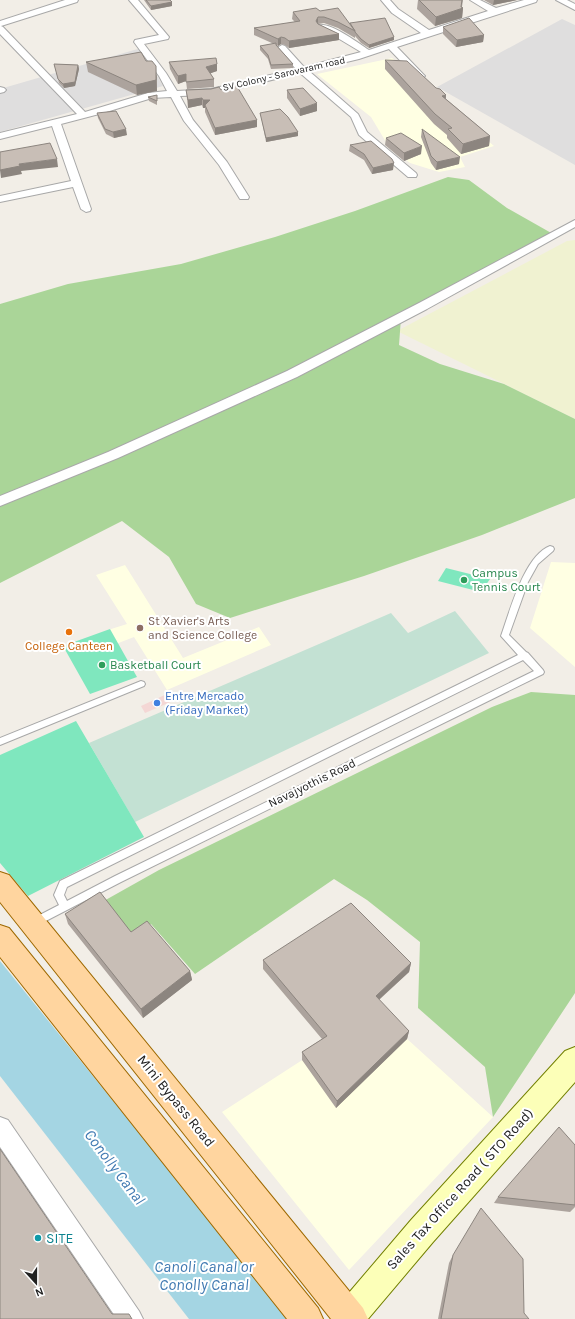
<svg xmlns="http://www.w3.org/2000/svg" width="575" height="1319" viewBox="0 0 575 1319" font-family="Karla,sans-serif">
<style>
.residential{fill:#dfdede}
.commercial{fill:#f4d7d5}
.education{fill:#ffffe3}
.farmland{fill:#f0f2d1}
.forest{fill:#aad598}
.wetland{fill:#c3e1d3}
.pitch{fill:#7fe7be}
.water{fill:#a4d5e3}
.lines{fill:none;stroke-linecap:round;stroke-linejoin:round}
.lane-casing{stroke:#a8a8a8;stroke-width:2}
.street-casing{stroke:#a8a8a8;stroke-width:2}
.secondary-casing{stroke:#738000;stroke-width:2}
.primary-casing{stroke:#9e6900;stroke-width:2}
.lane{fill:#fff;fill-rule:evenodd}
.street{fill:#fff;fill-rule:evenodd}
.secondary{fill:#fcffb8;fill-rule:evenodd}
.primary{fill:#ffd59f;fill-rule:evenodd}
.wall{fill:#aca39d}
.shaded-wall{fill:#8c857f}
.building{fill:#c8beb6;stroke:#8c857f}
.leisure-dot{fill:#2e9e5b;stroke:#fff;stroke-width:1.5}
.education-dot{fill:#8d6e63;stroke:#fff;stroke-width:1.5}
.food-dot{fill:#e8710a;stroke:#fff;stroke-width:1.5}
.shop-dot{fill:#3f7fe0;stroke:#fff;stroke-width:1.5}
.culture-dot{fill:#0f9aa8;stroke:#fff;stroke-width:1.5}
.labels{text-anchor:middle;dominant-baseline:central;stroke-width:4;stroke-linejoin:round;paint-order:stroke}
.far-street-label{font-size:10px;fill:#212121;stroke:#fff}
.leisure-label{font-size:12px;fill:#27864d;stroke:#fff;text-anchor:start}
.education-label{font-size:12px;fill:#785e54;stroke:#fff;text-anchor:start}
.food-label{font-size:12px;fill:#c56008;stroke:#fff}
.shop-label{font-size:12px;fill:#366cbe;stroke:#fff;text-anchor:start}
.street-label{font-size:12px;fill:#212121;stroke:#fff}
.near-street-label{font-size:14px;fill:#212121;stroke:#fff}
.near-culture-label{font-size:14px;fill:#0d838f;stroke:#fff;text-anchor:start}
.near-water-label{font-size:16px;font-style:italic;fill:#417ab2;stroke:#fff}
</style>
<rect width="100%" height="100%" fill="#f2eee7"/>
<!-- residential -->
<path class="residential" d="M562,19L575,25V165L437,87Z
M141,48L163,86L0,132V89Z"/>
<!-- commercial -->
<path class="commercial" d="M169,693L173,701L145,713L141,706Z"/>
<!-- education -->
<path class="education" d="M392,58L494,146L460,157L465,167L439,172L410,163L389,147L371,117L317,74Z
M551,562L575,563V667L530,628Z
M125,565L183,658L259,627L271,645L167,690L134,637L116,644L108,630L127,624L96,575Z
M350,913L374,1004L372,1007L493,1117L349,1270L222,1112L327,1044L263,969Z"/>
<!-- farmland -->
<path class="farmland" d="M575,240V419L397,331L567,241Z"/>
<!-- forest -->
<path class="forest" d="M448,177L469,180L507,208L553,234L401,318L399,345L440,364L504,384L575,419V498L482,535L364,576L230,618L196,604L169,557L122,521L0,583V304L68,284L181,264L275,237L355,211Z
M531,692L575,695V993L493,1117L485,1067L418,1008L420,942L367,900L334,879L195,974L151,924L133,937L102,902L159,870L492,707Z"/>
<!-- wetland -->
<path class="wetland" d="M455,611L489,653L135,822L89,743L391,613L408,633Z"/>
<!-- pitch -->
<path class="pitch" d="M446,568L490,579L481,592L438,581Z
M110,629L137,677L90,694L63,646Z
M76,721L144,837L28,896L0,863V755Z"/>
<!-- water -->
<path class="water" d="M0,961L289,1319H189L0,1076Z"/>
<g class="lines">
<defs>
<path id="lane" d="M550,546L553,547L554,549L553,551L538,564L528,582L509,635L526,652L528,653L543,670L544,672L543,674L121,882L38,925L35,926L32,925L30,922L32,919L59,905L54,895L60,881L518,655L501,636C510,611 524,556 550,546ZM523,660L534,671L115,876L67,901L64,895L67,887Z
M141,681L144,682L145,684L144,686L0,745V738Z"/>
<path id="street" d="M65,0H78L77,2L1,26L3,27L85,112L148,93L167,91L159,76L134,42L135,40L159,35L129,0H138L169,37L168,39L144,44L166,73L177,91L211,89L296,69L277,48L282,45L285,46L304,67L361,52L331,34L318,29L317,27L318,25C331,22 358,43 369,50L421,33L392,13L381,0H390L398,9L429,30L488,11L470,0H480L496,8L524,0H537L536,2L397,47L423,74L425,76L423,78H417L389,49L359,59L309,71L358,114L367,132L416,173L417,175L416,177H408L359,135L351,117L300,73L211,95L180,96L193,120L227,162L249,197L248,199H240L219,165L184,121L171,97L152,98L103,113L61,124L91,209L90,211L86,212L81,209L73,187L0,202V196L71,181L52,126L0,139V133L77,114L0,34V21Z
M556,0H567L575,4V10Z
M0,87L4,88L6,90L4,92L0,93Z
M575,220V227L427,309L297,377L118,458L0,506V496L108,452L287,371L419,303Z
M0,1117L8,1120L139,1311L143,1319H117L0,1147Z"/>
<path id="secondary" d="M575,1047V1082L433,1242L368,1319H331L336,1308L411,1220L565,1051Z"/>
<path id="primary" d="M0,872L9,875L363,1308L368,1319H331L0,902Z
M0,925L9,928L318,1308L323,1319H287L0,957Z"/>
</defs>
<!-- lane casing -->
<use href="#lane" class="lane-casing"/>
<!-- street casing -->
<use href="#street" class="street-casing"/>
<!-- secondary casing -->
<use href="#secondary" class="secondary-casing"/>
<!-- primary casing -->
<use href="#primary" class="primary-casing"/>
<!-- lane -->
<use href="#lane" class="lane"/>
<!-- street -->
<use href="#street" class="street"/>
<!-- secondary -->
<use href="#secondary" class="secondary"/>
<!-- primary -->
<use href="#primary" class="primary"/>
</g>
<!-- wall -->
<path class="wall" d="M144,0H170L172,2V6L151,10Z
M418,0H463L462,7L463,8L462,18L435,26L417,9Z
M484,0H517L493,5Z
M320,11L350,23L394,37V40L369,48L361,43L355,36V38L338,28L324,23L318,24L339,34V40L289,48L285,45L281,44L278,46L276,45L293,64V68L271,69L268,59L260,50V46L274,44L254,35V28L295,22L292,19L293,12Z
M443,27L484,35L483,42L456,47L443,34Z
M385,60L446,95V99L490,136L489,146L461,154L447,138V135L434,124L385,69Z
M146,61L157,76V91L137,95L88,72L86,62Z
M169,62L217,64V71L210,73L214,79V87L187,89L186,81L178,84L170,69Z
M54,64L78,65L79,69L75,86L64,88L59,83Z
M186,90H221L257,120V127L215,135L205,112V108H203L202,105L188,108Z
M287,90L317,111L300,116L287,98Z
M157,95V105L149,101L148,97Z
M97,113L127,135L114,138L106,134L98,118Z
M260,113L298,136L266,142L261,116Z
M422,129L459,164L436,170L431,163L421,137Z
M386,138L421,154L404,161L385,145Z
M350,145L393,170L372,174L364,160L349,151Z
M65,914L131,932L190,971L192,980L143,1018L68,924Z
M263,960L411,963L409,972L379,1000L409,1031L407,1039L336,1108L302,1060V1052L322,1039L263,969Z
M575,1145V1207L570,1212L494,1203L498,1197Z
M453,1255L529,1319H438L449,1263Z"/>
<!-- shaded-wall -->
<path class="shaded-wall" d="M494,0H517L493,5Z
M172,2V6L151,10V6Z
M463,8L462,18L435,26L436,17Z
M318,17V24L316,28V21Z
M339,34V40L289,48V41Z
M484,35L483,42L456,47L457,40Z
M281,37V44L278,46V39Z
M394,37V40L369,48V45Z
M217,64V71L206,75V67Z
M78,65L79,69L75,86L64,88L63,84Z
M156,66L157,91L137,95L136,85Z
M186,74V81L178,84V76Z
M446,95L445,104L442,96Z
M202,98V105L188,108V100Z
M203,100H210L205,105V108H203Z
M317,103V111L300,116V109Z
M257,120V127L215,135V128Z
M126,129L127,135L114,138L113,132Z
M298,132V136L266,142V138Z
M490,136L489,146L461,154L463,144Z
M422,146L421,154L404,161V153Z
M460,157L459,164L436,170L437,162Z
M57,159L58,167L21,171L22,174L1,178L0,170L19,164Z
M394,163L393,170L372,174L373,168Z
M411,963L409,972L374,1004L376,996Z
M190,971L192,980L143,1018L141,1009Z
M409,1031L407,1039L336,1108L337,1101Z"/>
<!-- building -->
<path class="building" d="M146,0H170L172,2L151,6Z
M419,0H462L461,7L463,8L436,17Z
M316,8L320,11L338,8L355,31L338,22L324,17H318L316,21L318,24L339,34L289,41L285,38L281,37L278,39L254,28L300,21L293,12Z
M385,18L394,37L369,45L361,39L355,32V31L350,23Z
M469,18L484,35L457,40L443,27Z
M276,43V45L293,64L271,65L268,55L260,46Z
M141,52L146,61H152L156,66V80L136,85L86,62Z
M216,58L217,64L206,67L214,79L186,82V74L178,76L169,62Z
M385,60L407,61L436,88L440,89L446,95L442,96L490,136L463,144L448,129L452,128L435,114Z
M54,64L78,65L75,82L63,84L58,79Z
M235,83L257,120L215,128L205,105L210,100H203L202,98L188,100L186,90L211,89L219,87L221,90L227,85Z
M303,88L317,103L300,109L287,90Z
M157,95V101L148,97Z
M280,109L288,117L298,132L266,138L260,113Z
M116,111L126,129L113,132L105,129L97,113Z
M422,129L460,157L437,162L431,156Z
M401,133L422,146L404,153L386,138Z
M371,141L392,159L394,163L373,168L364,154L350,145Z
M50,143L57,159L19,164L20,166L0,170V152Z
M100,892L131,932L147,921L190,971L141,1009L65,914Z
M351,903L411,963L376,996L409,1031L337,1101L302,1052L327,1036L263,960Z
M559,1127L575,1145V1205L498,1197Z
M0,1149L112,1314H129L132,1319H0Z
M481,1208L523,1259L524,1313L529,1319H441L453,1255Z"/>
<!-- markers -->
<g class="leisure-dot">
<circle cx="464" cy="580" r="4"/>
<circle cx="102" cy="665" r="4"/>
</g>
<circle class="education-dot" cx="140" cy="628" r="4"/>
<circle class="food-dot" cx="69" cy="632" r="4"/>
<circle class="shop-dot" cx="157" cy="703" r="4"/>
<circle class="culture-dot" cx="38" cy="1238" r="4"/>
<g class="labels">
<!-- far-street labels -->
<g class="far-street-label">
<text transform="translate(284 74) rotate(-13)">SV Colony - Sarovaram road</text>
</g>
<!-- leisure labels -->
<g class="leisure-label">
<text x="472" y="573">Campus<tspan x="472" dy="14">Tennis Court</tspan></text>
<text x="110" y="665">Basketball Court</text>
</g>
<!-- education labels -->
<g class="education-label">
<text x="148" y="621">St Xavier's Arts<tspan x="148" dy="14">and Science College</tspan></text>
</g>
<!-- food labels -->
<g class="food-label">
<text x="69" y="646">College Canteen</text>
</g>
<!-- shop labels -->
<g class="shop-label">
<text x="165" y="696">Entre Mercado<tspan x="165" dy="14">(Friday Market)</tspan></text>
</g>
<!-- street labels -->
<g class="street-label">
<text transform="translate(312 783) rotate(-26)">Navajyothis Road</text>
</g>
<!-- near-street labels -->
<g class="near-street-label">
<text transform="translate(176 1101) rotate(51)">Mini Bypass Road</text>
<text transform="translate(460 1189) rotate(-48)">Sales Tax Office Road ( STO Road)</text>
</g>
<!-- near-culture labels -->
<g class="near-culture-label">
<text x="46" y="1238">SITE</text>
</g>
<!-- near-water labels -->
<g class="near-water-label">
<text transform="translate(115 1167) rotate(53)">Conolly Canal</text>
<text x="204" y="1266">Canoli Canal or<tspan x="204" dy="18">Conolly Canal</tspan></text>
</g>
</g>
<!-- north arrow -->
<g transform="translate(36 1283) rotate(159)" stroke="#ffffff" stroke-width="3" paint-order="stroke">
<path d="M0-3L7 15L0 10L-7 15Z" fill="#212121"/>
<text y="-6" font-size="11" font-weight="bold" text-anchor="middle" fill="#212121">N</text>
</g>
</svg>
